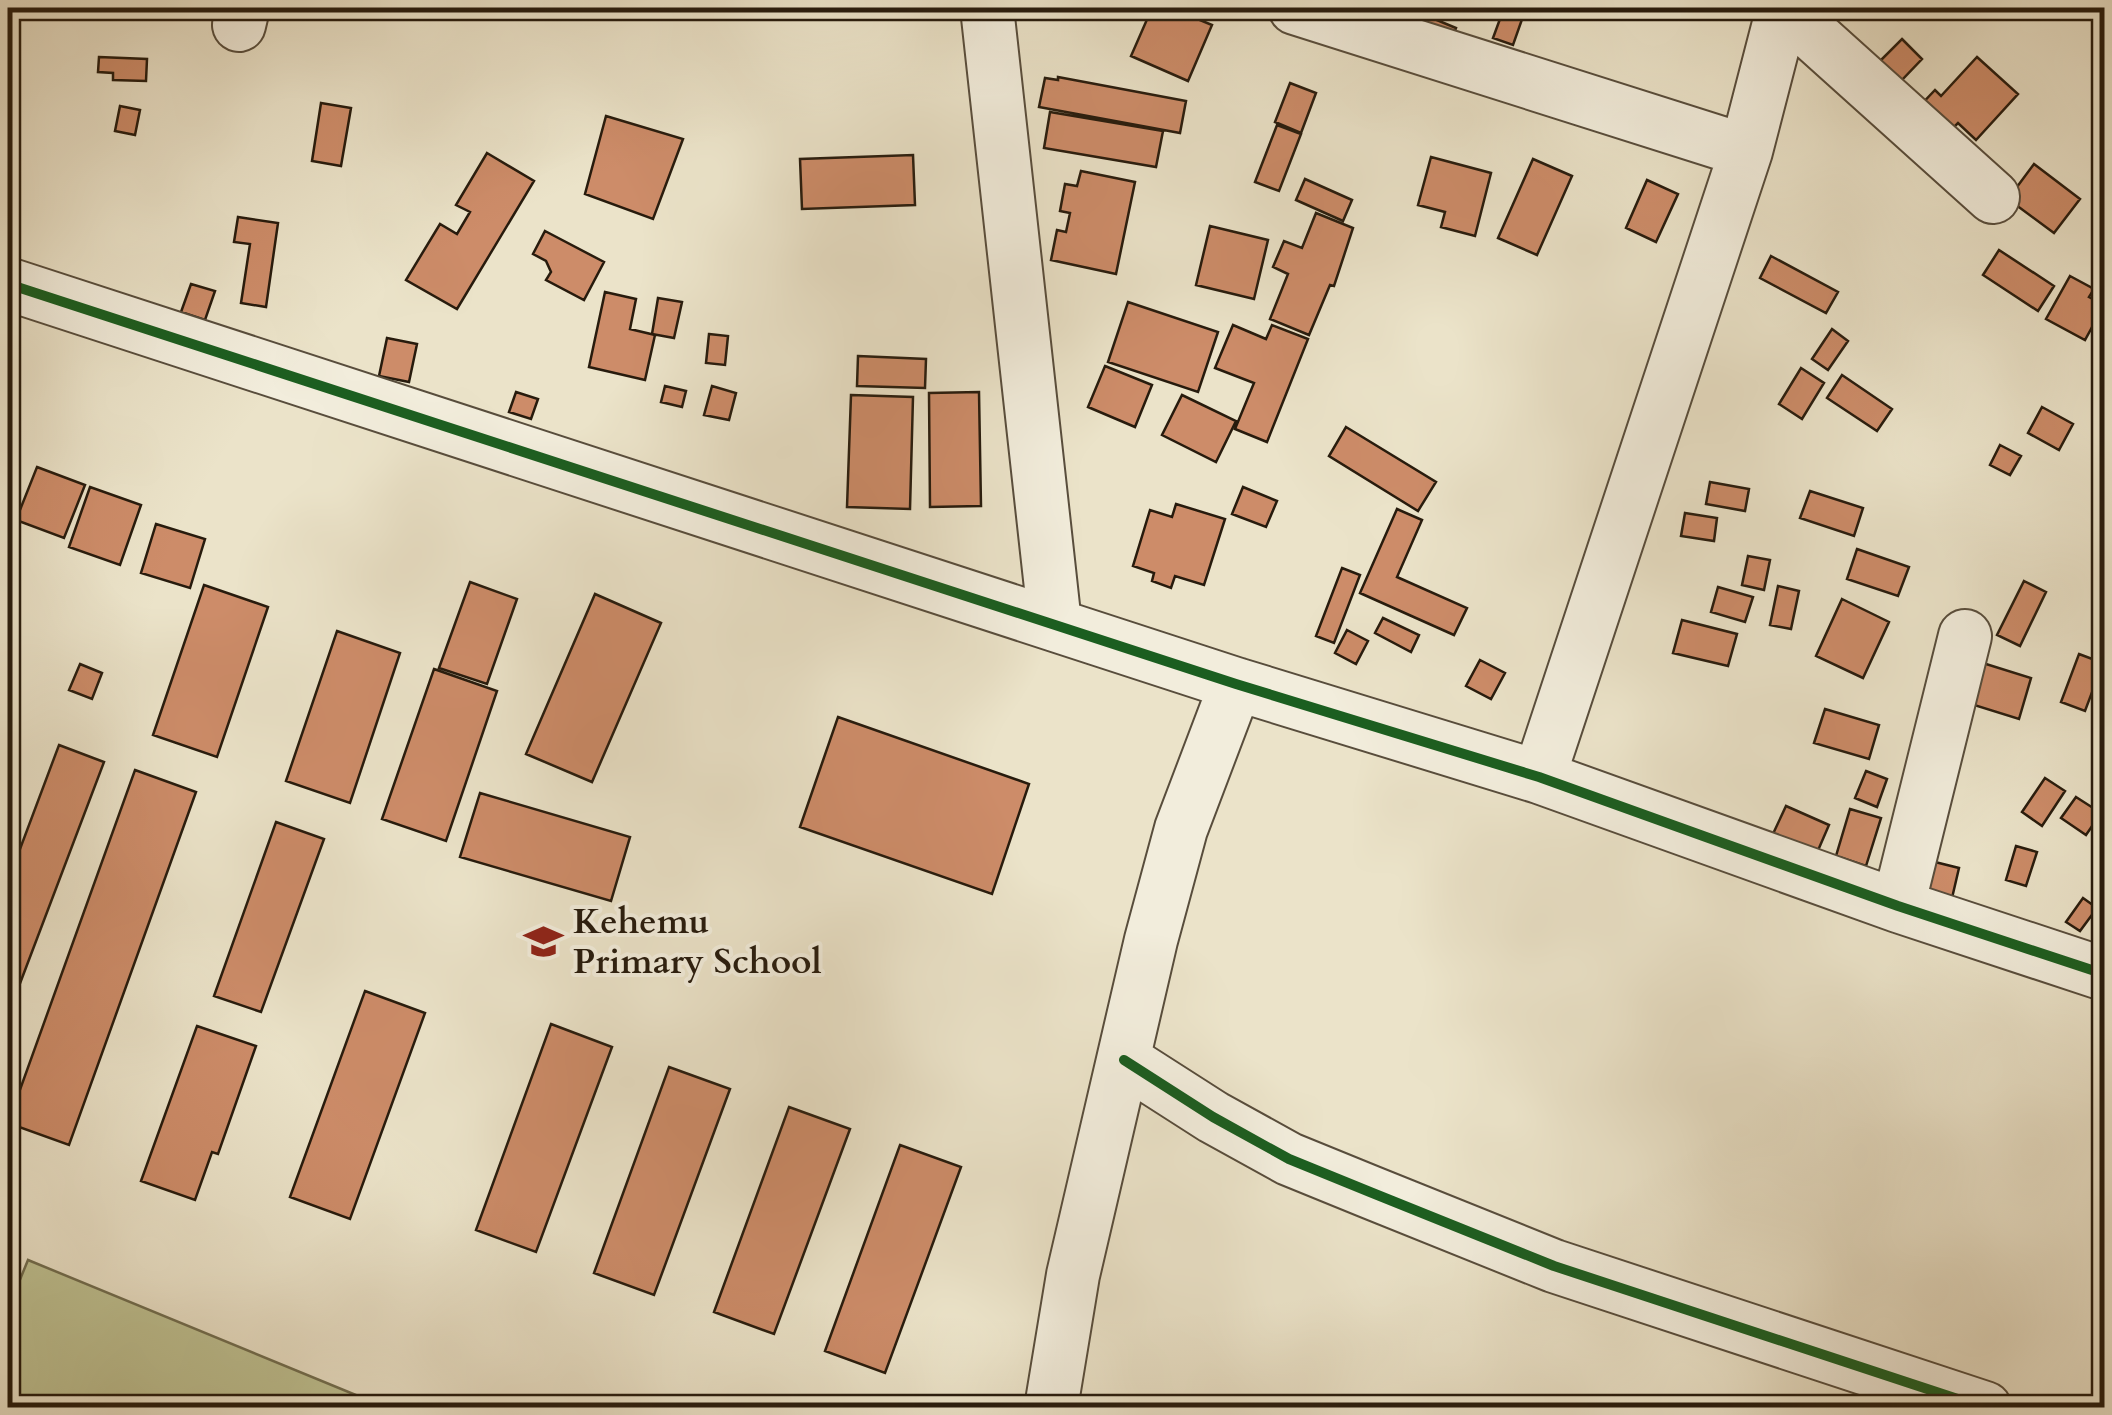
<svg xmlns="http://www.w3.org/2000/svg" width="2112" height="1415" viewBox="0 0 2112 1415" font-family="Cardo,serif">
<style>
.green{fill:#bec192;stroke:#726e50;stroke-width:2.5}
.building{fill:#cd8c69;stroke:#271b0d;stroke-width:2.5}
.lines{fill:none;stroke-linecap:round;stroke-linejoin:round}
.minor-casing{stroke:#584d3c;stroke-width:56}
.minor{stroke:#f2eddc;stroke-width:52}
.cycleway-casing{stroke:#f2eddc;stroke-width:16}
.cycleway{stroke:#1b5e20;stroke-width:10}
.labels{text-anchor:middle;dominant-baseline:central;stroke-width:8;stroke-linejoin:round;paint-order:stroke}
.poi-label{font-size:35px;font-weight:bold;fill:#271b0d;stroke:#f2eddc;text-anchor:start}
</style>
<rect width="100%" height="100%" fill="#ebe3c9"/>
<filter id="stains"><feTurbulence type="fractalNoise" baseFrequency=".002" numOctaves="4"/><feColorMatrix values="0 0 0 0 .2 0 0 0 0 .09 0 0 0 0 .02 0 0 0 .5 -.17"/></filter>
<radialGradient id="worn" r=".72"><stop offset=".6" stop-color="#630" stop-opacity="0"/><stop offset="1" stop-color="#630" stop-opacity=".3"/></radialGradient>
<!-- green -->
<path class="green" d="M28,1260L385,1407H8V1309Z"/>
<!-- building -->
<path class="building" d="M1152,8H1171L1212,25L1188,81L1131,56Z
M1365,8H1408L1456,28L1450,44Z
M1504,8H1526L1513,45L1493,38Z
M1902,39L1922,59L1900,82L1879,62Z
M99,57L147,59L146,81L113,80V73L98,72Z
M1977,57L2018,94L1976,140L1958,123L1944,137L1916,110L1935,90L1941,96Z
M1058,77L1186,101L1180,133L1039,107L1045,78L1058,80Z
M1290,83L1316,93L1301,133L1275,122Z
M321,103L351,108L341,166L312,161Z
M120,106L140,110L135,135L115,131Z
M1050,112L1163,131L1156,167L1044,148Z
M606,116L683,139L653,219L585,194Z
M1277,125L1301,134L1279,191L1255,182Z
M487,153L534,181L457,309L406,280L440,224L457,234L470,212L456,205Z
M913,155L915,205L802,209L800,159Z
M1431,157L1491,173L1475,236L1441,227L1445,212L1418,205Z
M1533,159L1572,176L1537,255L1498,238Z
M2034,164L2080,199L2054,233L2008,199Z
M1081,171L1135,182L1116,274L1051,260L1057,230L1066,232L1070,213L1060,211L1065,184L1077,186Z
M1305,179L1352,200L1343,221L1296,200Z
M1647,180L1678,194L1656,242L1626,228Z
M1316,213L1353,228L1334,286L1330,285L1309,335L1270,319L1288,274L1273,267L1284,241L1302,248Z
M238,217L278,223L266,307L241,303L250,244L234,242Z
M1210,226L1268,240L1254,299L1196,285Z
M545,231L604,262L584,300L546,280L551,272L546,261L533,254Z
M1999,250L2054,286L2038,311L1983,275Z
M1771,256L1838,292L1826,313L1760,278Z
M2070,276L2094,289L2089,297L2104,305L2085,340L2046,319Z
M191,284L215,291L205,320L181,312Z
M605,292L636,299L630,329L655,335L645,380L589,367Z
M658,298L682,302L674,338L652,334Z
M1128,302L1218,332L1198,392L1108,362Z
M1233,325L1266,339L1272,325L1308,339L1267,442L1235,429L1254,383L1215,368Z
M1832,329L1848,341L1828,370L1812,359Z
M709,334L728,336L725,365L706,363Z
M387,338L417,344L409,382L379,376Z
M858,356L926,359L925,388L857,386Z
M1105,366L1152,385L1135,427L1088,407Z
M1801,368L1824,383L1802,419L1779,404Z
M1842,375L1892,409L1877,431L1827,398Z
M665,386L686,391L682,407L661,402Z
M712,386L736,393L729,420L704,415Z
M516,392L538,399L531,419L509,412Z
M979,392L981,506L930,507L929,393Z
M851,395L913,397L910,509L847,507Z
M1182,395L1236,421L1216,462L1162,435Z
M2042,407L2073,424L2059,450L2028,433Z
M1346,427L1436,482L1418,511L1329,456Z
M2000,445L2021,456L2010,475L1990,465Z
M37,467L85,485L64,538L16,520Z
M1710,482L1749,489L1745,511L1706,504Z
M90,487L141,505L120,565L69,547Z
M1243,487L1277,501L1266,527L1232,514Z
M1810,491L1863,508L1854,536L1800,518Z
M1176,504L1225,519L1204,585L1175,576L1171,588L1152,581L1154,573L1133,566L1150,510L1172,517Z
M1397,509L1422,520L1397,577L1467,608L1454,635L1360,593Z
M1685,513L1717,518L1714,541L1681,536Z
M156,524L205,539L190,588L141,573Z
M1857,549L1909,567L1898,596L1847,579Z
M1748,556L1770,560L1764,590L1742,585Z
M1342,568L1360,575L1334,643L1316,636Z
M2024,581L2046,592L2020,646L1997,635Z
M470,582L517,599L487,684L439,668Z
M204,585L268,607L217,757L153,735Z
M1778,586L1799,591L1791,629L1770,625Z
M1718,587L1753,597L1745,622L1711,612Z
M595,594L661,623L592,782L526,754Z
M1842,599L1889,622L1863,678L1816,656Z
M1383,618L1419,635L1411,652L1375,633Z
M1682,620L1737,634L1728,666L1673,653Z
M1347,630L1368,641L1356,664L1335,653Z
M337,631L400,653L350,803L286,781Z
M2079,654L2103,663L2085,711L2061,702Z
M1970,659L2031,678L2019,719L1958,700Z
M1480,660L1505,673L1491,699L1466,686Z
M80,664L102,673L92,699L69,690Z
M434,669L497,691L446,841L382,819Z
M1825,709L1879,725L1869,759L1814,743Z
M838,717L1029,784L992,894L800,827Z
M59,745L104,762L8,1015V881Z
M135,770L196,792L69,1145L8,1123Z
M1866,771L1887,779L1877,807L1855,798Z
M2045,778L2065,791L2042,826L2022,812Z
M480,793L630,837L611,901L460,857Z
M2076,797L2101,813L2086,835L2061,818Z
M1786,806L1829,825L1816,855L1772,836Z
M1850,809L1881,818L1866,866L1836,856Z
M276,822L324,839L261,1012L214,996Z
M2016,846L2037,852L2026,886L2006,880Z
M1935,862L1959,868L1952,898L1928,893Z
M2083,898L2097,908L2080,931L2066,922Z
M365,991L425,1013L350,1219L290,1197Z
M551,1024L612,1047L536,1252L476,1230Z
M197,1026L256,1046L218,1154L212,1152L195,1200L141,1181Z
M669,1067L730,1089L654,1295L594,1273Z
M789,1107L850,1129L774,1334L714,1312Z
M900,1145L961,1167L885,1373L825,1351Z"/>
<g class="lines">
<defs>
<path id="minor" d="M987,8L1055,624
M1295,8L1746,151
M1783,8L1993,197
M239,25L243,8
M8,284L1236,684L1539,777L1898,906L2104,974
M1539,777L1746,151L1783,8
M1898,906L1965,636
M1124,1060L1213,1117L1289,1159L1370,1192L1554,1266L1985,1408
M1051,1408L1073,1275L1151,940L1181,829L1236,684"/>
</defs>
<!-- minor casing -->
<use href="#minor" class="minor-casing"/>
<!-- minor -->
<use href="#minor" class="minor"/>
<defs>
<path id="cycleway" d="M8,284L1236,684L1539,777L1898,906L2104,974
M1124,1060L1213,1117L1289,1159L1370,1192L1554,1266L1985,1408"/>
</defs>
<!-- cycleway casing -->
<use href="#cycleway" class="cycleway-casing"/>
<!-- cycleway -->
<use href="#cycleway" class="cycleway"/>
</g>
<!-- icons -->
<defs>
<symbol id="school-bare" viewBox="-9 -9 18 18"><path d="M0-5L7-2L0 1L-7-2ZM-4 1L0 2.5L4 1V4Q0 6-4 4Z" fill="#8f2418" stroke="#f2eddc" stroke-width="2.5" paint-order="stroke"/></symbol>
</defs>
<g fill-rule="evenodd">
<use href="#school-bare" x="516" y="914" width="55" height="55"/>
</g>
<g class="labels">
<!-- poi labels -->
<g class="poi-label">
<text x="573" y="922">Kehemu<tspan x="573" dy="40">Primary School</tspan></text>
</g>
</g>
<!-- margin -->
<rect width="2112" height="1415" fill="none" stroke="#ebe3c9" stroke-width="40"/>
<rect x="10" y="10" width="2092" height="1395" fill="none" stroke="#271b0d" stroke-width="5"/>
<rect x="20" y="20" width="2072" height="1375" fill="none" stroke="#271b0d" stroke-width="2.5"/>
<rect width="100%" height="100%" filter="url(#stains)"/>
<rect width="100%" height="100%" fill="url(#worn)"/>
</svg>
